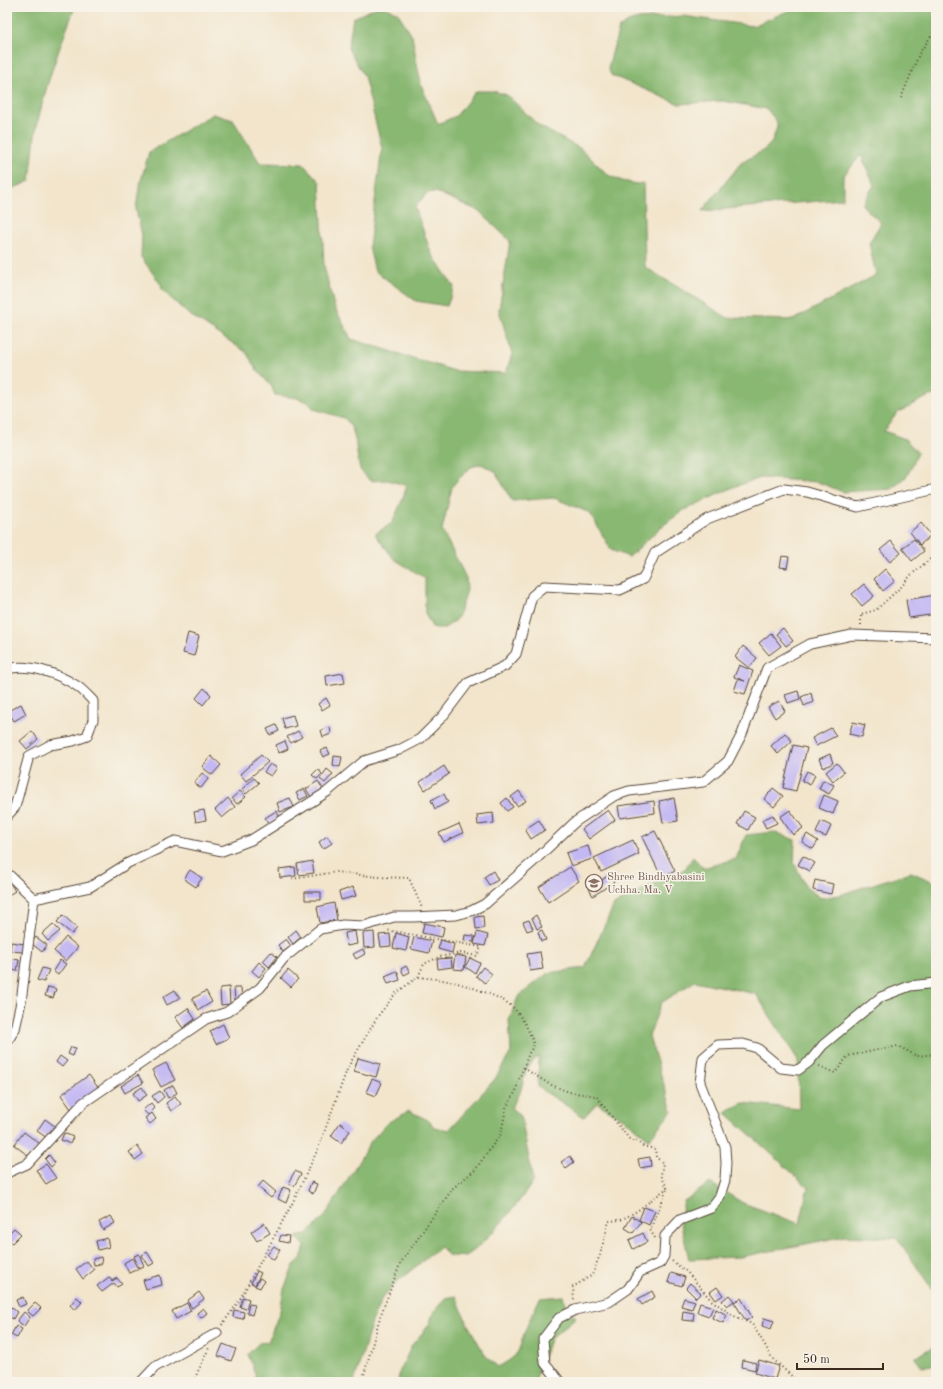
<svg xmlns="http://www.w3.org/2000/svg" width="943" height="1389" viewBox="0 0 943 1389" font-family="'Old Standard TT',serif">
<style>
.forest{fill:#89b872;stroke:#627148}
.building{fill:#c3b8f3}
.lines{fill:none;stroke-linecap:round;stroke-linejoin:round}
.street-casing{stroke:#564638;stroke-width:11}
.path{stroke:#564638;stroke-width:2;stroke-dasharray:1 3;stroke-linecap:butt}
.street{stroke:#fff;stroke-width:9}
.labels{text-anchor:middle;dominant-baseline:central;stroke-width:3;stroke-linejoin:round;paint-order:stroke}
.education-label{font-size:11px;fill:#785e54;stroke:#f7f3e8;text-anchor:start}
</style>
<rect width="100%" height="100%" fill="#f7f3e8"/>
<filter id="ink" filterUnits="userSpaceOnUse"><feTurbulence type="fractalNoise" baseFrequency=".025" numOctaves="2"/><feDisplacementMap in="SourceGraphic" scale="8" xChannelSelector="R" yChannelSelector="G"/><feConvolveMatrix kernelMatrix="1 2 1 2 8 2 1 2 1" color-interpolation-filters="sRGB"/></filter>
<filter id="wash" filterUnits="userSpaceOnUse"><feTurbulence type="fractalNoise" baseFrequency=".012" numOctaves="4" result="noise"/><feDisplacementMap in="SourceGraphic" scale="16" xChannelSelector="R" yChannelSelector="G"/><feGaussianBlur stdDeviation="0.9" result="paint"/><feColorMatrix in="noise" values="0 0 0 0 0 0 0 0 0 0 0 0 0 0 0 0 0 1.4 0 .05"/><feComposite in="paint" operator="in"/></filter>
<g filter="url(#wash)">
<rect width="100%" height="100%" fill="#f2e5cc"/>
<!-- forest -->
<path class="forest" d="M7,7H75C59,49 43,91 35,136C33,151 32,166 30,181L7,191Z
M377,7H385L398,13L412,36L421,85L438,124L456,116L476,91H493L507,95L539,126L581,149L608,175L622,181L637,184L643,183L645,267L728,318L793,320L876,275L869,243L881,223L862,205L874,185L861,155L843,176V199L702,211L741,163L764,150L772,142L777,127V122L767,109L723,101L679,104L611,75L608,68L619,28L628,22L639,19L683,16L753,26L788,11L793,7H936V395L929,396L897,413L884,431L905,439L918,453L907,476L892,489L843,492L818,482L761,478L736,486L684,510L661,527L629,557L611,550L590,513L554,498L512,501L495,471L481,464L471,467L454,484L452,487L442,530L466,578L467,590L459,615L455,621L443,629L432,627L425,613V578L394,559L375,534L392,523L401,503L407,486L388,480L370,481C367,477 362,473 360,469C355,452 358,429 344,418L314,409L308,402L297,398L275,395L272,387L257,370L246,352L187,313L161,289L162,286L141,257L142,235L136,210L139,188L149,152L151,151L213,114L233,120L260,163L303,164L320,182L324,266L334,306L351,339L455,371L506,373L512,354L499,310L510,241L479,211L436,192L427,193L415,207L431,253L454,287L447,306L416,301L375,271L369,247L382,148L364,76L348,48L353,18Z
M775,832L795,840L794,863L807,888L821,898L839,895L911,872L936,883V1290L932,1289L897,1238L846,1236L740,1257L689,1259L680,1220L684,1201L710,1183L743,1203L800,1224L808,1187L725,1112L743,1103L799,1109L798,1060L756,994L695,981L661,1003L649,1036L672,1111L649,1139L625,1120L597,1103L584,1117L538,1087L539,1056L527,1067L520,1093L511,1108L521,1116L533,1181C526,1195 478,1253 465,1256C460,1257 454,1256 449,1256L440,1247L398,1281L382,1298L373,1319L354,1382H253L256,1376L248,1354L259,1343L268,1342L280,1311L284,1289L294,1265L301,1259L305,1246L296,1237L307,1234L326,1215L371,1141L387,1123L409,1111L428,1120L434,1127L449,1130L495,1079L511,1052L509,1020L518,997L548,973L585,968L614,905L643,889L685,869L693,857L703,868L736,859L746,835Z
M456,1296L467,1323L485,1355L498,1367C524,1353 517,1350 527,1326C531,1316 536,1307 540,1298L563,1296L566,1308L576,1317L551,1338L543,1357L535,1382H398L399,1373L412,1345L429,1325L433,1313L445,1298Z
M936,1347V1364L922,1367L915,1358L925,1351Z"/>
<g id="blocks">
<!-- building -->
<path class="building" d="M921,523L931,535L920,545L910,532Z
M914,539L924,551L912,561L902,548Z
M891,541L901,553L890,562L880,550Z
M782,556L789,557L787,568L780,567Z
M885,569L895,581L883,591L874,579Z
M864,584L874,596L862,606L852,594Z
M935,595L936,614L909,618L906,600Z
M783,628L793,641L786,646L776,634Z
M188,633L199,636L194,656L183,653Z
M771,633L781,646L769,655L759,643Z
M743,646L757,658L749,668L735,657Z
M739,665L753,671L745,694L734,691L738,679L745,681L734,677Z
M343,673L345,683L327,686L326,676Z
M204,688L211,695L203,705L196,698Z
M798,691L800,699L788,703L785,695Z
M811,693L813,702L804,706L801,697Z
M326,698L330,705L322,710L318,704Z
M779,701L785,711L775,718L768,707Z
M21,704L26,714L14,721L8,711Z
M293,715L296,726L285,729L282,718Z
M853,722L865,725L862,737L849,734Z
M276,725L279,731L270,735L267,729Z
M330,727L331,734L323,737L321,730Z
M831,728L836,736L816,746L812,738Z
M32,731L38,739L27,749L20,741Z
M298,731L302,737L291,743L287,737Z
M785,733L792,741L778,754L771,746Z
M285,741L288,749L279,753L276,745Z
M793,745L807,748L796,791L783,788Z
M327,748L330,754L323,757L320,751Z
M830,754L833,763L823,768L819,759Z
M261,755L268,762L246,781L240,774Z
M211,756L221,765L212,775L202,767Z
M334,756L342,757L340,767L333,765Z
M837,763L844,772L833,781L826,772Z
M270,764L277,768L271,776L264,772Z
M444,766L449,774L425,790L420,782Z
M318,769L322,774L317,779L312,775Z
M327,769L333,774L325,783L320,779Z
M807,771L815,775L810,785L802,781Z
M202,773L209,778L201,788L194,783Z
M254,778L259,783L246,794L242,789Z
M823,780L834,785L829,794L819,789Z
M318,781L323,789L311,797L306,789Z
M773,788L783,796L774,807L764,799Z
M304,789L308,796L300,800L296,793Z
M240,791L246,797L237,804L232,798Z
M519,791L526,801L517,806L511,797Z
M444,794L448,802L435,809L431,800Z
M824,795L838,801L833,814L819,808Z
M228,798L235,807L222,818L215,810Z
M290,798L294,807L280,812L277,803Z
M507,798L513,807L507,811L501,803Z
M674,798L678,821L663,823L659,801Z
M654,801L655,813L620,818L618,806Z
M204,810L206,820L196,822L194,812Z
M608,810L615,820L589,839L582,829Z
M790,810L803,828L793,835L780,817Z
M276,811L280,817L269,824L265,818Z
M744,811L755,817L748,830L737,824Z
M493,813L494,823L478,825L477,815Z
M773,815L777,823L766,828L762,820Z
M539,820L545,830L531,839L525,829Z
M821,821L831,826L826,837L816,833Z
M459,824L463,833L444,842L439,833Z
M655,831L675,871L662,878L642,837Z
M807,834L818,841L813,849L802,842Z
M327,836L332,843L323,849L319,842Z
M633,840L639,854L601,872L594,858Z
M588,846L592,859L571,866L566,853Z
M803,856L815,863L810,871L798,865Z
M312,861L314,873L299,875L297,864Z
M295,867L296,876L280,878L279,869Z
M570,867L579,881L548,902L539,887Z
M190,870L202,878L196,887L184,879Z
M493,871L498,880L489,885L484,877Z
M609,875L614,882L593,896L589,889Z
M815,880L833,884L831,894L813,890Z
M9,881L15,891L7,896V883Z
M353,887L356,896L341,900L339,892Z
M305,892H321V900H305Z
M334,903L337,920L320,923L317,907Z
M63,915L77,928L72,934L57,922Z
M536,915L542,927L537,929L532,918Z
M483,916L484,928L476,929L475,917Z
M529,920L533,929L527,931L523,922Z
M424,923L444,927L442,937L422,933Z
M53,924L60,931L48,941L42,934Z
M296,930L301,937L293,944L288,937Z
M542,930L546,940L541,941L538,932Z
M355,931L357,944L347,946L345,933Z
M374,932L375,947L364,948L363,933Z
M477,932L488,935L485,946L474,944Z
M396,933L409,937L406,951L393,948Z
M390,934L391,946L381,947L379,935Z
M465,935L474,936V942L464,941Z
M36,937L47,945L42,952L31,943Z
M66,937L78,947L66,961L54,951Z
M414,937L432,941L429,953L411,949Z
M286,939L291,946L283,952L278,945Z
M441,940L454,944L452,953L438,949Z
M11,942L24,944L23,952L10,951Z
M363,949L365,954L356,959L353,954Z
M271,952L277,957L269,967L263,961Z
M540,952L543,969L530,971L527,954Z
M455,955L466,957L464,970L453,969Z
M9,958L19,960L17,971L7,969Z
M451,958L452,967L438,969L437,959Z
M470,958L480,963L475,973L465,967Z
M60,960L66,964L58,975L53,971Z
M259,962L266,968L259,977L252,971Z
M406,966L410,972L404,975L401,969Z
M483,967L492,974L485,983L476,976Z
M42,968L49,970L44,982L37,980Z
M288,970L298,979L291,987L281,978Z
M397,971L400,980L388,984L385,976Z
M48,987L56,989L53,998L45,996Z
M229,987L230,1004L221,1005L220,988Z
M234,988H241L242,1000H235Z
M175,990L180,998L167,1005L163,997Z
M206,991L212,1002L199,1010L192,999Z
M188,1008L195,1019L183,1028L175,1017Z
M223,1024L229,1038L216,1044L210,1031Z
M71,1047L76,1048L73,1056L68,1054Z
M60,1056L67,1061L62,1067L56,1062Z
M358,1058L380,1064L376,1077L354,1071Z
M166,1063L175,1080L161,1087L152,1070Z
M89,1075L99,1089L71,1109L61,1095Z
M138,1075L143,1083L125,1093L121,1086Z
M372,1079L382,1083L376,1096L366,1092Z
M173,1085L177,1093L168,1098L164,1090Z
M142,1087L147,1095L138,1101L133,1093Z
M160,1091L164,1097L157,1103L152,1096Z
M175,1096L181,1104L171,1111L166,1103Z
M151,1103L155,1108L148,1115L143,1110Z
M152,1113L156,1119L150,1124L145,1118Z
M45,1119L56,1127L47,1138L37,1131Z
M340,1123L350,1131L341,1143L331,1136Z
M24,1132L40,1144L30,1157L14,1145Z
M64,1133L73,1137L70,1144L61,1140Z
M137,1146L143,1154L135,1160L129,1152Z
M49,1155L55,1163L51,1167L45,1159Z
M570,1156L574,1162L566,1168L561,1162Z
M650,1157L651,1166L640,1168L638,1159Z
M46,1164L56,1178L46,1184L36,1170Z
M295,1171L301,1174L294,1186L288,1183Z
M263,1181L276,1192L271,1198L258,1187Z
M311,1182L317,1184L313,1194L308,1191Z
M283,1187L291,1190L286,1203L278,1199Z
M644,1207L655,1211L649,1225L639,1220Z
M111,1216L115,1223L103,1230L99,1222Z
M632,1216L641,1222L633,1233L625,1228Z
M264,1223L270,1233L257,1241L251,1232Z
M14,1228L21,1234L12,1243L7,1239V1235Z
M643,1233L647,1242L633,1249L629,1240Z
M281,1235L289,1236L288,1243L279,1241Z
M107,1238L109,1247L98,1250L96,1241Z
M274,1246L280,1250L274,1260L267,1255Z
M147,1252L154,1263L149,1266L142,1255Z
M139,1254L144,1266L139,1268L134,1256Z
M101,1257L102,1264L94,1265L93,1259Z
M132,1258L138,1269L129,1273L124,1263Z
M87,1261L94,1270L83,1279L76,1269Z
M257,1271L261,1273L255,1285L251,1283Z
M671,1273L685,1277L682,1286L668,1282Z
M160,1275L162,1285L146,1289L143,1280Z
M109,1277L112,1281L117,1278L122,1284L117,1287L114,1283L102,1292L97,1286Z
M260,1278L264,1281L260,1288L255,1286Z
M690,1283L701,1293L696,1298L686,1288Z
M717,1287L723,1295L716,1300L710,1292Z
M652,1291L655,1297L642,1305L638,1299Z
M199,1292L204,1299L192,1308L187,1301Z
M729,1295L734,1301L727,1306L722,1301Z
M23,1297L26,1304L19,1307L16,1300Z
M77,1297L82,1302L75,1310L70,1305Z
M243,1297L249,1299L246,1309L240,1307Z
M684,1298L695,1301L692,1309L681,1306Z
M741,1298L752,1317L746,1321L734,1302Z
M35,1303L41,1308L33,1316L27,1311Z
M187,1303L191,1311L176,1319L172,1311Z
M700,1303L713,1307L709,1316L697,1312Z
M249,1304L255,1305L252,1315L247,1313Z
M11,1307L17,1312L13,1319L7,1315Z
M203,1308L207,1313L201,1318L197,1313Z
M716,1309L727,1315L723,1323L712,1318Z
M234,1310L244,1312L243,1319L233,1317Z
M683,1311L694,1313L693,1321L682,1320Z
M24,1312L30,1317L24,1326L17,1321Z
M764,1318L774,1321L771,1329L762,1326Z
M16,1326L22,1329L17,1338L11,1335Z
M223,1344L236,1349L231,1361L218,1356Z
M743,1360L756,1363L755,1370L742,1367Z
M759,1360L779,1366L775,1379L755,1373Z"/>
</g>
</g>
<g filter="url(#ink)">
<use href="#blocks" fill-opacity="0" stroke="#564638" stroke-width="1"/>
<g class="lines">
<defs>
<path id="street" d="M7,669C29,663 59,674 77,686C83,690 88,696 93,701V720L87,736L73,741L50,745L29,756L15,807L7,816
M7,873L34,899
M34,899L90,887L128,863L175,841L222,851L251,840L327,792L364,761L399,750L420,739L443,716L468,683L505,666L516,654L532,596L544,586L620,590L643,579L655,553L707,519L784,489L807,492L858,507L936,489
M7,1042L15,1029L21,1002L34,899
M7,1173L27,1164L83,1103L206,1019L227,1012L260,988L284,958L320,929L343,925L364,926L394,917H413L456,915L471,911L485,904L534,861L575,822L614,796L629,791L703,782L728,761L742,734L767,668L810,644L852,635L936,638
M141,1382L155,1367L217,1333
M560,1382L545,1363L543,1339L559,1318L575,1310L609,1302L628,1289L640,1272L660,1263L664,1256L665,1236L680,1220L711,1208L720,1196L725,1180L726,1163L725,1147L700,1083L703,1058L718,1045L743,1044L757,1048L781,1068L798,1070L809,1062L823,1045L881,997L910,986L936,983"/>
</defs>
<!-- street casing -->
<use href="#street" class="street-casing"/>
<!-- path -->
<path class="path" d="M901,98L920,52L936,29
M861,625V614L876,610L901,587L911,575L936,554
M292,879L336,872L378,877L409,878L422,908
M819,1066L835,1073L848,1056L898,1046L917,1056L936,1054
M524,1068L549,1084L569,1092L596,1096L630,1140L636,1141L643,1146L655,1149L656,1157L663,1163L661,1175L667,1188L637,1211L621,1220L609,1221L600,1255L592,1275L573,1287L574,1301
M655,1238L650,1230L667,1189
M672,1261L687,1272L711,1300L734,1316L752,1324L765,1345L772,1358L798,1382
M222,1325L239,1301L293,1202L318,1149L348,1067L378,1016L396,993L418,977L424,964L439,957L461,953L477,956L481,947L386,930
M193,1382L209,1348
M362,1382L380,1317L400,1264L453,1188L475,1170L501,1134L506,1108L516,1091L518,1082L529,1053L534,1045C530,1031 519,1010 506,1002C495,995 462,983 448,981C438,979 428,978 418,977"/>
<!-- street -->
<use href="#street" class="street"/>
</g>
</g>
<!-- icons -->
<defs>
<symbol id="school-ring" viewBox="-11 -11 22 22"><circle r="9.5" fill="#f7f3e8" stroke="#8d6e63" stroke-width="1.5"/><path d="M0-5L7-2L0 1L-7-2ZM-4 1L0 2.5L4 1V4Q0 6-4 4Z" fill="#8d6e63"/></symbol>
</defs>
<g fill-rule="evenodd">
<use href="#school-ring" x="584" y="873" width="20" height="20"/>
</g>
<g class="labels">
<!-- education labels -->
<g class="education-label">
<text x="607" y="877">Shree Bindhyabasini<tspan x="607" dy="13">Uchha. Ma. V</tspan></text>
</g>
</g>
<!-- margin -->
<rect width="943" height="1389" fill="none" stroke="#f7f3e8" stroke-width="24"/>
<!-- scale -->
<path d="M797 1363v6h86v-6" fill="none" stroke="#3b2a1e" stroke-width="2"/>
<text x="803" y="1363" font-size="12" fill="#3b2a1e" stroke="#f7f3e8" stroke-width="3" paint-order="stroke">50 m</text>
</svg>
